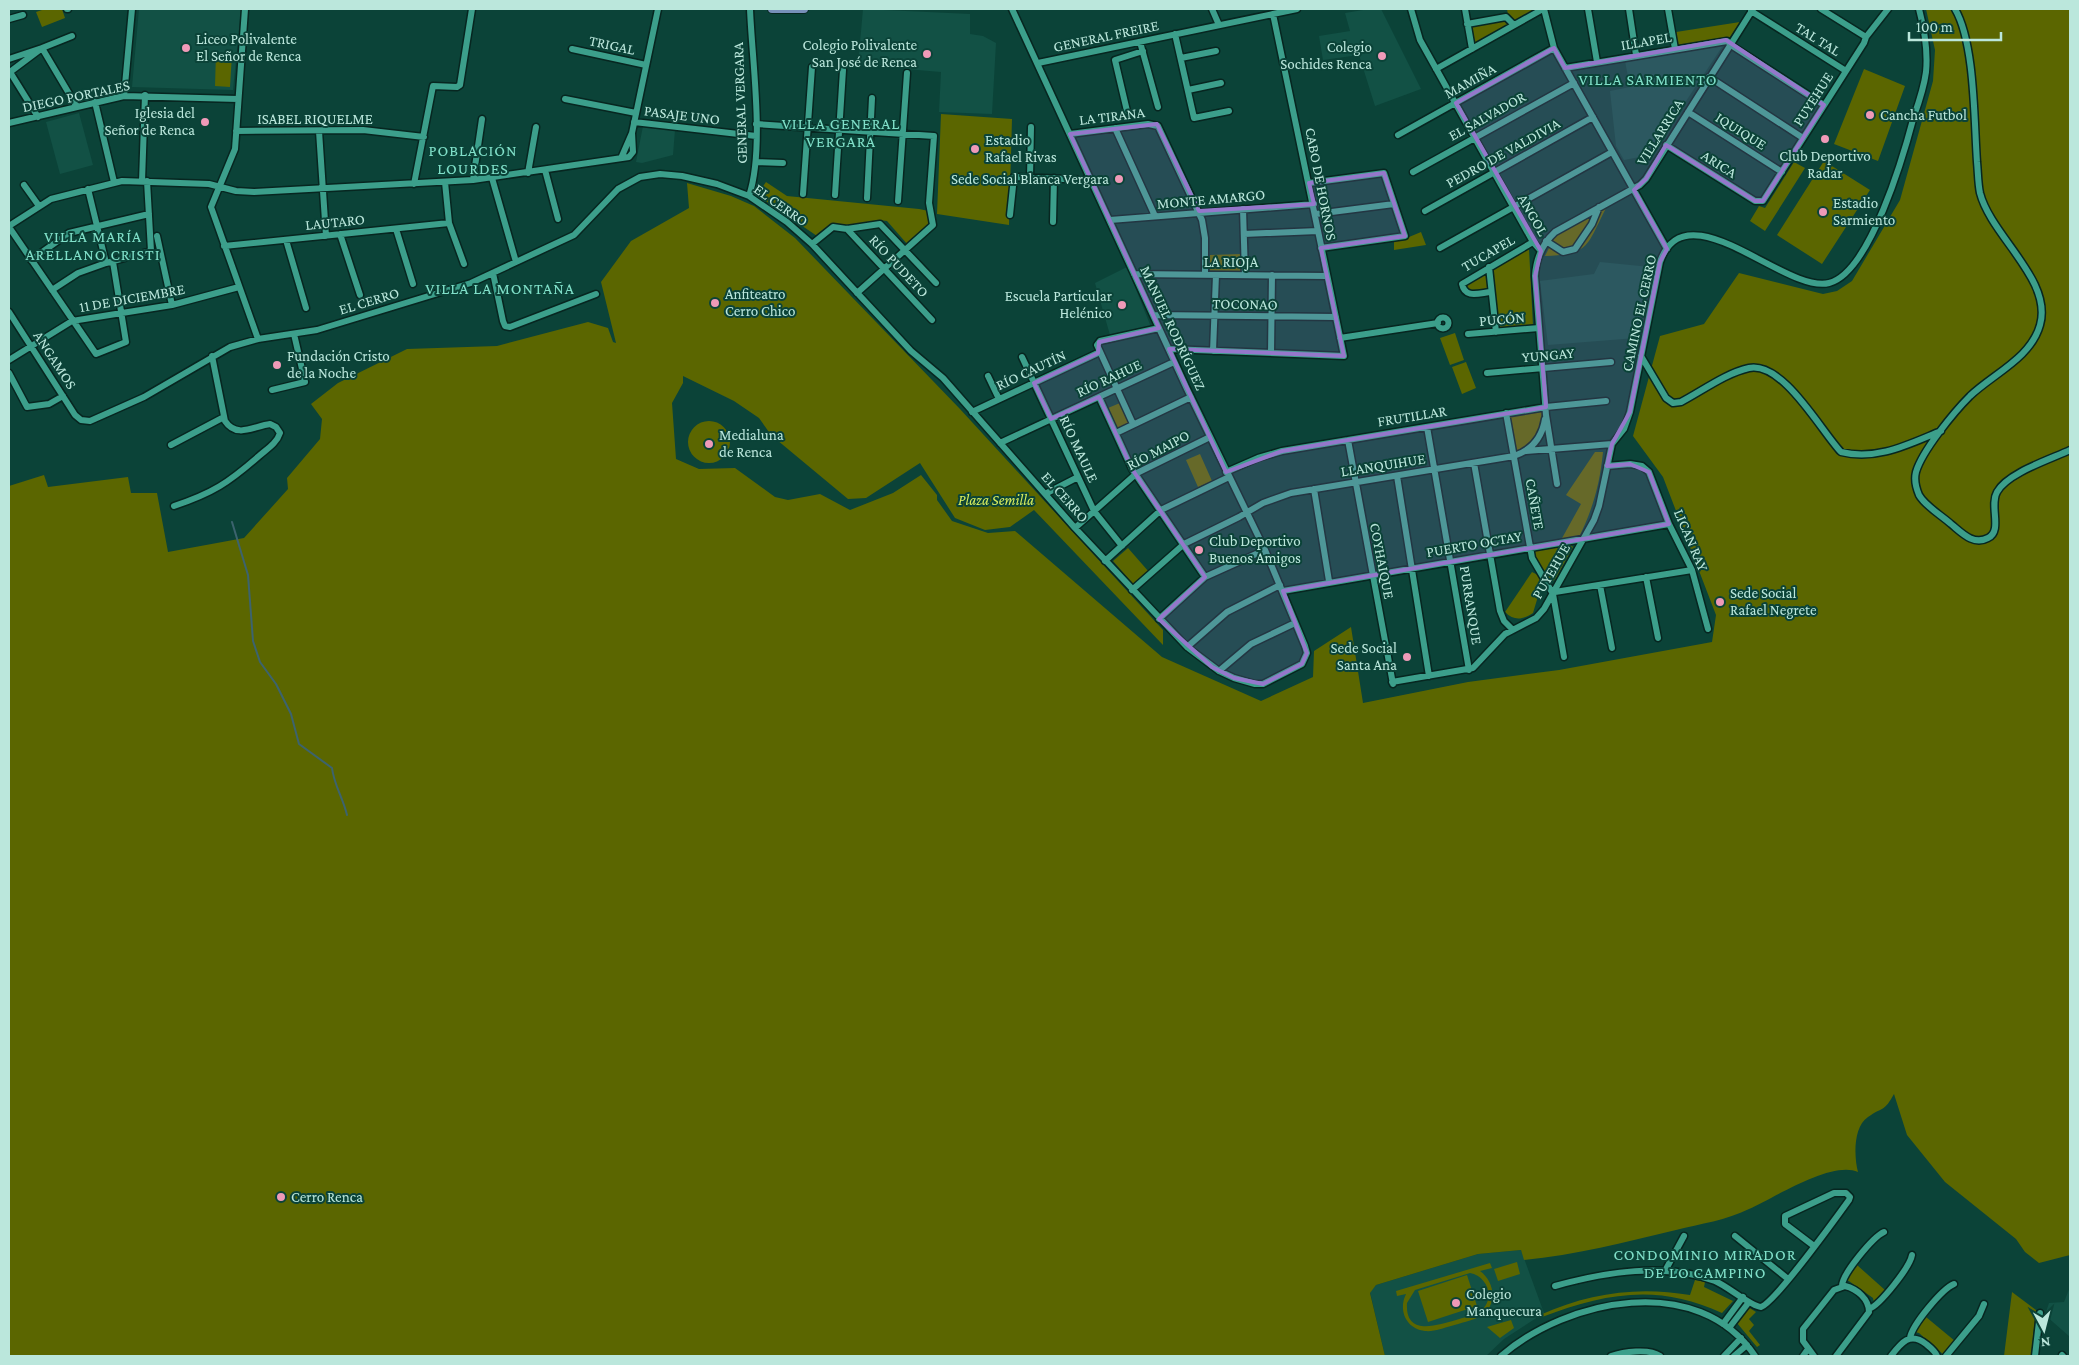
<svg xmlns="http://www.w3.org/2000/svg" width="2079" height="1365" viewBox="0 0 2079 1365" font-family="'Crimson Pro',serif">
<style>
.built{fill:#125145}
.green{fill:#5b6600;fill-rule:evenodd}
.lines{fill:none;stroke-linecap:round;stroke-linejoin:round}
.stream{stroke:#3c636e;stroke-width:2}
.minor-casing{stroke:#072620;stroke-width:9}
.major-casing{stroke:#072620;stroke-width:10}
.minor{stroke:#3c9f8b;stroke-width:6}
.major{stroke:#7790b9;stroke-width:8}
.marked{fill:#9577cb;fill-opacity:0.2;stroke:#9577cb;stroke-width:4;stroke-linejoin:round}
.poi-dot{fill:#ef9ab8;stroke:#0b4338;stroke-width:2}
.labels{text-anchor:middle;dominant-baseline:central;stroke-width:4;stroke-linejoin:round;paint-order:stroke}
.street-label{font-size:15px;fill:#bbe7dc;stroke:#0b4338}
.poi-label{font-size:15px;fill:#bbe7dc;stroke:#0b4338;text-anchor:start}
.park-label{font-size:15px;font-style:italic;fill:#d8ed5d;stroke:#0b4338}
.neighbourhood-label{font-size:16px;letter-spacing:1px;fill:#80e0c9;stroke:#0b4338}
</style>
<rect width="100%" height="100%" fill="#0b4338"/>
<!-- built -->
<path class="built" d="M139,9H241L233,90L132,87Z
M863,9L970,14V34L983,36L996,43L992,114L939,112L941,72L858,65Z
M1369,9H1381L1421,89L1375,106L1359,55L1323,60L1319,36L1350,31L1345,13Z
M1724,44L1650,155L1624,160L1616,146L1610,91L1630,87L1625,61Z
M79,113L93,165L60,174L46,122Z
M643,126L675,130L673,155L642,163L636,162Z
M1600,262L1650,267L1636,338L1548,345L1540,281L1594,274Z
M1127,267L1151,327L1110,335L1095,283Z
M1521,1250L1544,1313L1504,1339L1486,1356H1385L1370,1292L1376,1285L1478,1254Z
M2070,1287V1337L2045,1315L2049,1303L2064,1302Z"/>
<!-- green -->
<path class="green" d="M45,9H62L65,18L42,27L36,12Z
M1507,9H1536L1475,44L1471,21L1508,15Z
M1926,9H2070V1255L2039,1263L2025,1252L2016,1239L1945,1182L1907,1135L1894,1094C1884,1112 1884,1106 1868,1117C1853,1127 1854,1157 1858,1172C1832,1160 1774,1198 1749,1209C1727,1220 1700,1224 1676,1230C1626,1242 1575,1255 1524,1260L1521,1250L1478,1254L1376,1285L1370,1293L1385,1356H9V486L44,475L48,487L128,477L131,493H157L168,552L244,538L288,489L287,478L320,439L322,419L311,404L338,383L407,349L497,346L588,322L608,328L613,342L616,343L601,282L631,241L689,208L687,183L731,196L754,206L795,238L960,409L1163,630V645L1034,510L1010,527L985,530L955,518L920,463L866,498L848,499L771,435L759,418L734,401L683,376V383L672,403L676,459L699,469L735,468L775,497L788,500L820,494L850,510L893,493L921,475L937,495V500L952,521L988,533L1015,531L1162,657L1261,701L1313,677L1314,651L1351,627L1363,703L1468,682L1559,670L1712,642L1716,615L1663,477L1633,436L1660,336L1704,324L1739,273L1823,294L1837,291L1852,281L1900,200L1933,81L1935,50Z
M1740,22L1730,37L1678,46L1676,32Z
M216,53L232,54L230,87L215,86Z
M1864,69L1905,86L1878,161L1834,144Z
M941,114L1012,119L1009,225L937,214Z
M1824,161L1870,190L1822,264L1777,235Z
M1794,162L1805,168L1765,231L1750,221L1759,206L1765,208Z
M766,182L787,196L919,209L929,211L933,222L908,245L887,221L879,220L844,228L836,223L817,236L757,195Z
M1606,208C1587,245 1590,255 1545,256L1555,236Z
M1421,232L1426,245L1394,250V239L1409,237Z
M1529,249L1533,325L1499,328L1494,289L1467,290L1466,284Z
M1241,254L1243,272H1210V255Z
M1455,333L1464,360L1450,365L1440,338Z
M1466,362L1476,388L1462,394L1452,367Z
M1120,403L1130,423L1118,429L1108,408Z
M1542,410C1541,428 1537,449 1516,450L1509,415Z
M688 442a21 21 0 1 1 42 0a21 21 0 1 1-42 0Z
M1595,452H1603C1600,483 1593,509 1579,537L1561,540L1581,504L1566,495Z
M1200,454L1212,481L1198,487L1186,460Z
M1570,544L1573,547L1556,578L1553,581L1548,582L1535,559V552L1537,549Z
M1128,548L1149,572L1134,585L1113,561Z
M1532,572L1538,575L1542,583L1533,613C1522,620 1514,621 1505,612Z
M1517,1262L1520,1274L1498,1281L1494,1269Z
M1490,1263L1492,1268L1480,1271C1495,1282 1498,1305 1481,1316C1472,1321 1460,1323 1451,1326C1443,1328 1434,1332 1425,1331C1406,1329 1398,1310 1406,1294L1397,1296L1396,1291ZM1470,1273C1487,1276 1496,1298 1481,1311C1475,1316 1464,1317 1456,1320C1437,1325 1405,1337 1407,1303L1415,1290Z
M1857,1265L1885,1290L1874,1303L1873,1298L1846,1279Z
M1467,1275L1477,1306L1428,1322L1418,1291Z
M1695,1280L1705,1282L1704,1287L1733,1301L1722,1313C1658,1283 1605,1293 1542,1317L1540,1315C1589,1293 1637,1286 1690,1295Z
M2012,1292L2036,1310L2031,1356H2004Z
M1748,1307L1756,1312L1749,1319L1754,1325L1749,1331L1760,1345L1757,1347L1737,1323Z
M1926,1317L1955,1341L1944,1355L1919,1333L1915,1332Z
M1511,1320L1514,1328L1500,1338L1487,1327Z"/>
<g class="lines">
<!-- stream -->
<path class="stream" d="M232,522L248,575L253,641L260,662L276,684L291,714L299,744L332,768C334,785 343,798 347,815"/>
<defs>
<path id="minor" d="M67,9H68
M245,9L235,149L211,207L258,339
M1212,9L1219,25
M1411,9L1420,40L1533,242L1541,251
M1465,9L1472,49
M1544,9L1554,48L1667,249
M1588,9L1597,62
M1629,9L1636,55
M1668,9L1675,49
M1821,9L1866,37
M1955,9C1975,43 1974,121 1977,162C1978,172 1978,184 1980,193C1991,236 2053,280 2040,325C2031,358 1993,374 1970,396C1954,412 1922,451 1916,472C1914,480 1916,488 1919,495C1925,506 1941,515 1951,524C1961,532 1973,546 1988,538C2003,531 1989,506 1997,492C2007,473 2051,459 2070,450
M1751,11L1846,71
M9,19L23,15
M1467,24L1506,17L1514,25
M1175,34L1194,118L1229,111
M1140,42L1158,107
M572,49L646,65
M1181,58L1216,51
M9,59L42,48L77,107
M1038,63L1297,9
M1565,68L1727,41L1734,47L1824,105
M1436,69L1543,9
M1709,77L1803,138
M1188,90L1221,83
M124,96L132,9
M565,99L636,113
M95,102L114,182
M1127,111L1115,60L1143,51
M1688,112L1782,172
M38,117L10,72L42,48L72,36
M634,122L756,136
M9,123L124,96L238,99
M756,124L934,136L929,203L933,225L857,293
M1115,128L1155,216
M236,131L363,130L424,137
M319,131L326,236
M1070,134L1148,124L1158,126L1202,220L1205,238V275
M1398,135L1554,48
M1666,145L1755,201H1763L1864,43L1866,37L1888,9
M622,156L632,133L658,9
M756,162L783,163
M545,170L558,219
M1413,172L1574,83
M528,173L536,127
M1030,177L1031,127
M492,178L516,262
M473,180L482,119
M142,181L145,95
M445,182L449,223L464,264
M1309,183L1384,173L1405,236L1321,248
M414,184L433,86L457,87L460,85L472,9
M24,185L39,206
M88,189L106,263
M803,194L812,67
M835,195L843,70
M749,196C765,148 752,61 750,9
M867,198L872,98
M898,201L907,73
M1243,209L1245,275
M1425,211L1593,117
M1316,214L1394,204
M1010,215L1014,177L1092,180
M1110,220L1314,204
M1053,222L1054,178
M9,226L51,199L122,181L209,184L236,191L254,192L473,180L629,157L633,152L632,133
M9,227L96,354L126,342L113,262
M396,229L413,284
M847,229L932,320
M340,234L360,295
M1244,234L1318,231
M157,236L172,305
M286,240L306,308
M1546,241L1563,252L1575,249L1592,224L1599,207
M812,244L833,227L847,229L880,224L936,283
M224,246L449,223
M1440,248L1612,152
M31,260L69,233L149,214
M1489,267L1496,332
M493,273L503,321L505,326L510,327L596,294
M1134,274L1327,276
M52,290L78,273L106,263L151,251L147,181
M1491,292C1479,293 1465,299 1462,284L1533,242
M9,312L75,415L81,420L90,421L144,397L230,347L258,339L317,330L471,283L574,235L618,189L640,177L660,174L682,176L717,184L749,196L787,222L812,244L911,351L943,378L1075,528L1187,647L1219,671L1234,678L1255,684H1263L1302,664L1307,653L1305,646L1265,550L1187,389L1012,9
M1153,315L1336,317
M1437.5 323a5.5 5.5 0 1 1 11 0a5.5 5.5 0 1 1-11 0Z
M1468,334L1539,328
M1340,338L1438,323
M1169,349L1344,356L1273,14
M1213,351L1216,275
M1271,353L1272,275
M1641,356L1666,398L1673,403L1681,402C1702,391 1726,373 1749,368C1783,361 1821,431 1841,452C1877,461 1909,444 1941,431
M1022,357L1094,511L1122,546
M9,360L72,321L172,305L239,287
M9,373L27,407L49,404L63,396
M1487,373L1611,362
M988,376L999,399
M272,390L305,382L294,334
M1099,397L1132,469L1205,577
M972,412L1100,352
M1506,413L1532,558L1553,594L1564,657
M1133,424L1097,345L1100,341L1159,328
M1427,427L1469,670
M1116,433L1191,397
M1348,440L1393,684
M1000,443L1174,362
M171,445L224,417
M1526,451L1612,444
M1474,463L1500,611L1504,621L1513,630
M1607,466L1630,464L1642,466L1649,472L1669,524L1692,570L1708,629
M1226,472L1258,458L1282,451L1546,407L1606,401
M1397,476L1429,676
M1557,484L1546,415L1535,276C1536,259 1542,244 1555,232L1640,185L1646,179L1753,9
M1314,489L1329,581
M1045,494L1078,477
M174,506C213,493 228,483 259,456C267,449 277,443 280,433L276,427L270,424C254,426 237,439 225,421L212,356
M1075,528L1137,473L1210,437
M1105,561L1161,510L1229,477
M1646,577L1658,638
M1600,585L1612,648
M1132,590L1184,544L1239,517L1263,503L1291,493L1514,456C1532,450 1542,438 1545,419
M1283,591L1669,524
M1555,592L1692,570
M1159,619L1205,577L1265,550
M1187,647L1227,612L1280,585
M1219,671L1251,644L1295,623
M1392,682L1473,668L1505,634L1536,618L1544,609L1594,520L1599,506L1612,444L1624,429L1630,412L1660,262C1686,187 1785,294 1829,283C1870,273 1904,154 1914,116C1919,102 1924,87 1926,72C1928,52 1924,28 1919,9
M1735,1236L1788,1279
M1665,1271L1684,1236
M1555,1286C1606,1272 1664,1262 1715,1281C1729,1287 1750,1306 1761,1307C1775,1302 1836,1218 1849,1200L1850,1197L1846,1193H1834L1785,1216V1224L1814,1246
M1842,1286C1842,1274 1873,1237 1884,1232
M1869,1309C1880,1305 1910,1267 1912,1255
M1723,1324L1743,1297
M1729,1328L1749,1302
M1910,1338C1912,1325 1942,1289 1954,1284
M2062,1355L2063,1356
M1501,1356C1567,1299 1698,1271 1755,1356
M1611,1356C1623,1352 1649,1348 1660,1356
M1724,1356L1741,1338
M1734,1356L1747,1345
M1803,1356L1808,1349
M1814,1356L1803,1341V1329L1834,1290L1845,1286C1857,1289 1869,1299 1869,1312L1836,1356
M1891,1356C1901,1343 1910,1331 1926,1344C1931,1348 1935,1351 1937,1356
M1946,1356L1979,1316L1984,1304
M2035,1356L2040,1313"/>
<path id="major" d="M772,9H804"/>
</defs>
<!-- minor casing -->
<use href="#minor" class="minor-casing"/>
<!-- major casing -->
<use href="#major" class="major-casing"/>
<!-- minor -->
<use href="#minor" class="minor"/>
<!-- major -->
<use href="#major" class="major"/>
</g>
<!-- marked area -->
<path class="marked" d="M1726,40L1824,105L1763,201H1755L1666,145L1646,179L1634,190L1667,249L1660,262L1630,412L1612,444L1607,466L1630,464L1649,472L1669,524L1283,591L1307,653L1302,664L1263,684L1234,678L1212,667L1159,619L1205,577L1132,469L1099,397L1051,419L1034,383L1098,353L1099,342L1159,328L1070,134L1157,124L1199,211L1314,204L1309,183L1384,173L1405,236L1321,248L1344,356L1169,349L1226,472L1282,451L1546,407L1535,276L1541,251L1456,103L1554,48L1565,68Z"/>
<!-- markers -->
<g class="poi-dot">
<circle cx="186" cy="48" r="5"/>
<circle cx="927" cy="54" r="5"/>
<circle cx="1382" cy="56" r="5"/>
<circle cx="1870" cy="115" r="5"/>
<circle cx="205" cy="122" r="5"/>
<circle cx="1825" cy="139" r="5"/>
<circle cx="975" cy="149" r="5"/>
<circle cx="1119" cy="179" r="5"/>
<circle cx="1823" cy="212" r="5"/>
<circle cx="715" cy="303" r="5"/>
<circle cx="1122" cy="305" r="5"/>
<circle cx="277" cy="365" r="5"/>
<circle cx="709" cy="444" r="5"/>
<circle cx="1199" cy="550" r="5"/>
<circle cx="1720" cy="602" r="5"/>
<circle cx="1407" cy="657" r="5"/>
<circle cx="281" cy="1197" r="5"/>
<circle cx="1456" cy="1303" r="5"/>
</g>
<g class="labels">
<!-- street labels -->
<g class="street-label">
<text transform="translate(1106 36) rotate(-12)">GENERAL FREIRE</text>
<text transform="translate(1818 39) rotate(32)">TAL TAL</text>
<text transform="translate(1646 41) rotate(-10)">ILLAPEL</text>
<text transform="translate(612 45) rotate(12)">TRIGAL</text>
<text transform="translate(1470 81) rotate(-29)">MAMIÑA</text>
<text transform="translate(76 96) rotate(-12)">DIEGO PORTALES</text>
<text transform="translate(1813 99) rotate(-57)">PUYEHUE</text>
<text transform="translate(740 103) rotate(-92)">GENERAL VERGARA</text>
<text transform="translate(682 115) rotate(7)">PASAJE UNO</text>
<text transform="translate(1112 116) rotate(-7)">LA TIRANA</text>
<text transform="translate(1487 116) rotate(-29)">EL SALVADOR</text>
<text x="315" y="119">ISABEL RIQUELME</text>
<text transform="translate(1741 131) rotate(32)">IQUIQUE</text>
<text transform="translate(1660 132) rotate(-58)">VILLARRICA</text>
<text transform="translate(1503 153) rotate(-29)">PEDRO DE VALDIVIA</text>
<text transform="translate(1719 164) rotate(32)">ARICA</text>
<text transform="translate(1321 184) rotate(79)">CABO DE HORNOS</text>
<text transform="translate(1211 199) rotate(-5)">MONTE AMARGO</text>
<text transform="translate(781 205) rotate(35)">EL CERRO</text>
<text transform="translate(1533 215) rotate(60)">ANGOL</text>
<text transform="translate(335 222) rotate(-6)">LAUTARO</text>
<text transform="translate(1488 253) rotate(-30)">TUCAPEL</text>
<text x="1231" y="262">LA RIOJA</text>
<text transform="translate(899 266) rotate(47)">RÍO PUDETO</text>
<text transform="translate(132 298) rotate(-10)">11 DE DICIEMBRE</text>
<text transform="translate(369 301) rotate(-17)">EL CERRO</text>
<text transform="translate(1245 304) rotate(1)">TOCONAO</text>
<text transform="translate(1639 313) rotate(-78)">CAMINO EL CERRO</text>
<text transform="translate(1502 319) rotate(-5)">PUCÓN</text>
<text transform="translate(1173 328) rotate(65)">MANUEL RODRÍGUEZ</text>
<text transform="translate(1548 355) rotate(-5)">YUNGAY</text>
<text transform="translate(55 360) rotate(57)">ANGAMOS</text>
<text transform="translate(1031 370) rotate(-25)">RÍO CAUTÍN</text>
<text transform="translate(1109 378) rotate(-25)">RÍO RAHUE</text>
<text transform="translate(1412 416) rotate(-9)">FRUTILLAR</text>
<text transform="translate(1079 449) rotate(65)">RÍO MAULE</text>
<text transform="translate(1158 450) rotate(-28)">RÍO MAIPO</text>
<text transform="translate(1383 465) rotate(-9)">LLANQUIHUE</text>
<text transform="translate(1065 497) rotate(48)">EL CERRO</text>
<text transform="translate(1535 504) rotate(80)">CAÑETE</text>
<text transform="translate(1691 540) rotate(67)">LICAN RAY</text>
<text transform="translate(1474 544) rotate(-10)">PUERTO OCTAY</text>
<text transform="translate(1382 561) rotate(79)">COYHAIQUE</text>
<text transform="translate(1551 571) rotate(-60)">PUYEHUE</text>
<text transform="translate(1471 605) rotate(81)">PURRANQUE</text>
</g>
<!-- poi labels -->
<g class="poi-label">
<text x="196" y="39">Liceo Polivalente<tspan x="196" dy="17">El Señor de Renca</tspan></text>
<text x="917" y="45" text-anchor="end">Colegio Polivalente<tspan x="917" dy="17">San José de Renca</tspan></text>
<text x="1372" y="47" text-anchor="end">Colegio<tspan x="1372" dy="17">Sochides Renca</tspan></text>
<text x="195" y="113" text-anchor="end">Iglesia del<tspan x="195" dy="17">Señor de Renca</tspan></text>
<text x="1880" y="115">Cancha Futbol</text>
<text x="985" y="140">Estadio<tspan x="985" dy="17">Rafael Rivas</tspan></text>
<text x="1825" y="156" text-anchor="middle">Club Deportivo<tspan x="1825" dy="17">Radar</tspan></text>
<text x="1109" y="179" text-anchor="end">Sede Social Blanca Vergara</text>
<text x="1833" y="203">Estadio<tspan x="1833" dy="17">Sarmiento</tspan></text>
<text x="725" y="294">Anfiteatro<tspan x="725" dy="17">Cerro Chico</tspan></text>
<text x="1112" y="296" text-anchor="end">Escuela Particular<tspan x="1112" dy="17">Helénico</tspan></text>
<text x="287" y="356">Fundación Cristo<tspan x="287" dy="17">de la Noche</tspan></text>
<text x="719" y="435">Medialuna<tspan x="719" dy="17">de Renca</tspan></text>
<text x="1209" y="541">Club Deportivo<tspan x="1209" dy="17">Buenos Amigos</tspan></text>
<text x="1730" y="593">Sede Social<tspan x="1730" dy="17">Rafael Negrete</tspan></text>
<text x="1397" y="648" text-anchor="end">Sede Social<tspan x="1397" dy="17">Santa Ana</tspan></text>
<text x="291" y="1197">Cerro Renca</text>
<text x="1466" y="1294">Colegio<tspan x="1466" dy="17">Manquecura</tspan></text>
</g>
<!-- park labels -->
<g class="park-label">
<text x="996" y="500">Plaza Semilla</text>
</g>
<!-- neighbourhood labels -->
<g class="neighbourhood-label">
<text x="1648" y="79">VILLA SARMIENTO</text>
<text x="841" y="123">VILLA GENERAL<tspan x="841" dy="18">VERGARA</tspan></text>
<text x="473" y="150">POBLACIÓN<tspan x="473" dy="18">LOURDES</tspan></text>
<text x="93" y="236">VILLA MARÍA<tspan x="93" dy="18">ARELLANO CRISTI</tspan></text>
<text x="500" y="288">VILLA LA MONTAÑA</text>
<text x="1705" y="1254">CONDOMINIO MIRADOR<tspan x="1705" dy="18">DE LO CAMPINO</tspan></text>
</g>
</g>
<!-- border -->
<rect width="2079" height="1365" fill="none" stroke="#bbe7dc" stroke-width="20"/>
<!-- north arrow -->
<g transform="translate(2044 1330) rotate(173)" stroke="#0b4338" stroke-width="4" paint-order="stroke">
<path d="M0-4L9 19L0 12L-9 19Z" fill="#bbe7dc"/>
<text y="-8" font-size="14" font-weight="bold" text-anchor="middle" fill="#bbe7dc">N</text>
</g>
<!-- scale -->
<path d="M1909 32v8h92v-8" fill="none" stroke="#bbe7dc" stroke-width="2.5"/>
<text x="1916" y="32" font-size="15" fill="#bbe7dc" stroke="#0b4338" stroke-width="4" paint-order="stroke">100 m</text>
</svg>
